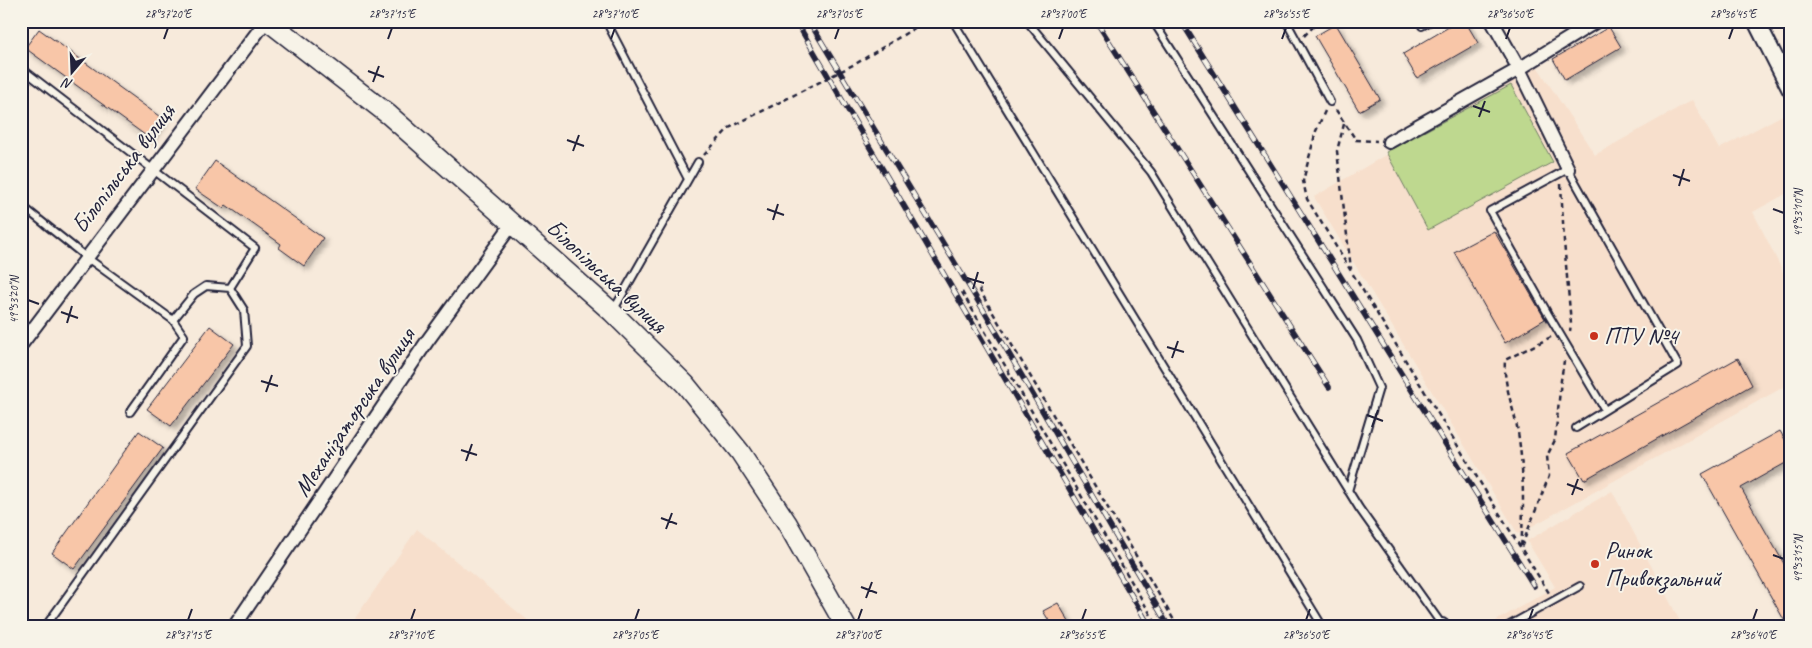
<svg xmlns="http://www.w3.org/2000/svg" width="1812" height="648" viewBox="0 0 1812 648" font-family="Caveat,sans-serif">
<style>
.built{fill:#f7dfcc}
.green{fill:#bed88f;stroke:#707d65}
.building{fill:#f8c6a8;stroke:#22223b;filter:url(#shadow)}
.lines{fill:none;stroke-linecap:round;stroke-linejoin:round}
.service-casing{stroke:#22223b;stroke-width:10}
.minor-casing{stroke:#22223b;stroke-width:16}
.tertiary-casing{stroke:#22223b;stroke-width:20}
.secondary-casing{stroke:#22223b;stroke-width:22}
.path{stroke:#22223b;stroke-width:2.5;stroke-dasharray:5 4;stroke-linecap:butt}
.service{stroke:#f7f3e8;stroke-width:6}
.minor{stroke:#f7f3e8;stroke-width:12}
.tertiary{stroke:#f7f3e8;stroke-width:16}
.secondary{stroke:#f7f3e8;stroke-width:19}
.rail-casing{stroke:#22223b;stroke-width:5.5}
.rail{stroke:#f7f3e8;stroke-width:4;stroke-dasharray:11;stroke-linecap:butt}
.ticks{fill:none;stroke:#22223b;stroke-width:2}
.poi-dot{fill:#c8321e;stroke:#f7f3e8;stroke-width:2}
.labels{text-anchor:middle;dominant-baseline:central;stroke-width:4;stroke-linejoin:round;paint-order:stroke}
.street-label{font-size:24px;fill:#22223b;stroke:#f7f3e8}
.poi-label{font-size:24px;fill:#22223b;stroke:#f7f3e8;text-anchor:start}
.neatline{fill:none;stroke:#22223b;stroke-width:2}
.ticks-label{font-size:12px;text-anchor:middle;fill:#22223b}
</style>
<defs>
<filter id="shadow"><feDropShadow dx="4.5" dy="4.5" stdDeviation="2.5" flood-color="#0004"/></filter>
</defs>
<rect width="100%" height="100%" fill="#f7eadb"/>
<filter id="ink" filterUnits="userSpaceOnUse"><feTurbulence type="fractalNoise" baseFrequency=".02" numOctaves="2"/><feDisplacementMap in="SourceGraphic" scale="10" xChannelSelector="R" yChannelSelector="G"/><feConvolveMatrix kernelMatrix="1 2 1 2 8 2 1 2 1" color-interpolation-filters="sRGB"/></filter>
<g filter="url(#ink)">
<!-- built -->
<path class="built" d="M1537,66L1595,155L1692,100L1719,149L1790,111L1791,191L1753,212L1791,288V383L1518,534L1314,197Z
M1612,491L1683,627H1485L1555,587L1527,541Z
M417,529L536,627H349Z"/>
<!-- green -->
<path class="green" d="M1511,85L1553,162L1428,230L1386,152Z"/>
<!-- building -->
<path class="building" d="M1459,21H1465L1478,43L1417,78L1403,54Z
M1336,24L1380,99L1359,111L1315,36Z
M1609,27L1621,47L1565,80L1553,59Z
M39,29L163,119L149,138L25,48Z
M215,161L323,238L304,266L279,248L281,244L226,205L223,208L195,189Z
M1494,231L1545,319L1505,343L1454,252Z
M210,326L234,344L171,426L147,409Z
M1738,358L1752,385L1584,480L1568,453Z
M139,431L163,448L74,569L52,553Z
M1780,431L1791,450V460L1741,488L1791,576V627H1788L1702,474Z
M1058,603L1072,627H1053L1043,611Z"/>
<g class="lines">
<defs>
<path id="service" d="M606,21L688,179
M953,21L1323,627
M1027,21L1151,172L1359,508L1442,625
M1153,21L1357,340L1379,388L1348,491
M1286,21L1330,102
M1419,21L1422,26L1431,21
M21,68L255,248L230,288
M21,205L86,257L173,320L184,336L130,412
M613,311L698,162
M1576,428L1678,365L1568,169L1490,211L1548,314L1605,410
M45,627L247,346L244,310L230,288L206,286L194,294L173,320
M1506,627L1580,586"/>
<path id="minor" d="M1492,21L1519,69L1568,169
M1389,142L1519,69L1597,21
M21,345L266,21
M1442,625L1444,627
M234,627L428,340L513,223"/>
<path id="tertiary" d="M1756,21L1791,90"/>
<path id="secondary" d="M268,21L389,115L612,312L685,384L740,452L787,523L846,627"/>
</defs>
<!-- service casing -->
<use href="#service" class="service-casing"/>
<!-- minor casing -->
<use href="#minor" class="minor-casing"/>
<!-- tertiary casing -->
<use href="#tertiary" class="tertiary-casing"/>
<!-- secondary casing -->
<use href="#secondary" class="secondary-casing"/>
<!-- path -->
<path class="path" d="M1304,36L1319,21
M1336,110L1356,140L1377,141
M1325,111L1316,131L1303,181L1307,199L1486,492L1549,593
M1344,124L1337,151L1351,269
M704,155L729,128L857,63L926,21
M1561,184L1564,241L1571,324L1570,331
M979,289L1178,627
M962,292L1158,627
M1551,337L1505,360C1503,385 1514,408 1518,432C1524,471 1524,509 1521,548L1549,476L1547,456L1555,440L1561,380L1564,361"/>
<!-- service -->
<use href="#service" class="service"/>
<!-- minor -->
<use href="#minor" class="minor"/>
<!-- tertiary -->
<use href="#tertiary" class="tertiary"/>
<!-- secondary -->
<use href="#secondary" class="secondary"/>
<defs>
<path id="rail" d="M796,21L1150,627
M809,21L981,306L1169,627
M1096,21L1329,387
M1181,21L1534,586"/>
</defs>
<!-- rail casing -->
<use href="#rail" class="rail-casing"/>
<!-- rail -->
<use href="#rail" class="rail"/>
</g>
</g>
<!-- ticks -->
<path class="ticks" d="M164,39L168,28M388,39L392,28M611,39L615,28M835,39L839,28M1059,39L1063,28M1282,39L1286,28M1506,39L1510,28M1729,39L1733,28M368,71L384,77M373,82L379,66M1473,106L1490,112M1479,117L1485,101M567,140L584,146M573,151L579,135M1673,175L1690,181M1679,186L1684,169M767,209L784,215M1773,209L1784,213M773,220L778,204M967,278L984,283M973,289L978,272M28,300L39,304M61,312L78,318M67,323L72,306M1167,347L1184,352M1172,358L1178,341M261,381L278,386M266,392L272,375M1367,415L1383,421M1372,427L1378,410M461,450L477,455M466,461L472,444M1567,484L1583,490M1572,495L1578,479M661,518L677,524M666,529L672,513M1773,555L1784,559M861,587L877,593M866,598L872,582M188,620L192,609M411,620L415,609M635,620L639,609M858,620L862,609M1082,620L1086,609M1306,620L1310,609M1529,620L1533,609M1753,620L1757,609"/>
<!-- markers -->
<g class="poi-dot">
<circle cx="1594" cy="336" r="5"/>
<circle cx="1595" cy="564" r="5"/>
</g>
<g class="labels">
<!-- street labels -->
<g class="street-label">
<text transform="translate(123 168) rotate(-53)">Білопільська вулиця</text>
<text transform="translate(607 276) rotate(43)">Білопільська вулиця</text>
<text transform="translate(354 412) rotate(-56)">Механізаторська вулиця</text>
</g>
<!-- poi labels -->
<g class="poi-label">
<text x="1604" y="336">ПТУ №4</text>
<text x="1605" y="550">Ринок<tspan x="1605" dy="28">Привокзальний</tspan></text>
</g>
</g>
<!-- margin -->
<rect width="1812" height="648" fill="none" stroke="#f7f3e8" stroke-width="55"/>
<!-- north arrow -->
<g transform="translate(72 72) rotate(199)" stroke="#f7f3e8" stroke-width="4" paint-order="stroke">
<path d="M0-4L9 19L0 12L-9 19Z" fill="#22223b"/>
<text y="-8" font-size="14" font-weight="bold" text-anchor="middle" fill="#22223b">N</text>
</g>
<rect x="28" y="28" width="1756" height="592" class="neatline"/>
<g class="ticks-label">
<text x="168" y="18">28°37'20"E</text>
<text x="392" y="18">28°37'15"E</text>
<text x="615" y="18">28°37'10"E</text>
<text x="839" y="18">28°37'05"E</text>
<text x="1063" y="18">28°37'00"E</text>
<text x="1286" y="18">28°36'55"E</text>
<text x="1510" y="18">28°36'50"E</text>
<text x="1733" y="18">28°36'45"E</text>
<text transform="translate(1798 213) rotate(-90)" y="4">49°53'10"N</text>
<text transform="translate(14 300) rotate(-90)" y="4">49°53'20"N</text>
<text transform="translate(1798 559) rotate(-90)" y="4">49°53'15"N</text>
<text x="188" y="639">28°37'15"E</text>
<text x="411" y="639">28°37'10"E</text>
<text x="635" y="639">28°37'05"E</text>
<text x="858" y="639">28°37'00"E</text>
<text x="1082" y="639">28°36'55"E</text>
<text x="1306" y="639">28°36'50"E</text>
<text x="1529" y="639">28°36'45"E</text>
<text x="1753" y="639">28°36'40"E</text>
</g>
</svg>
